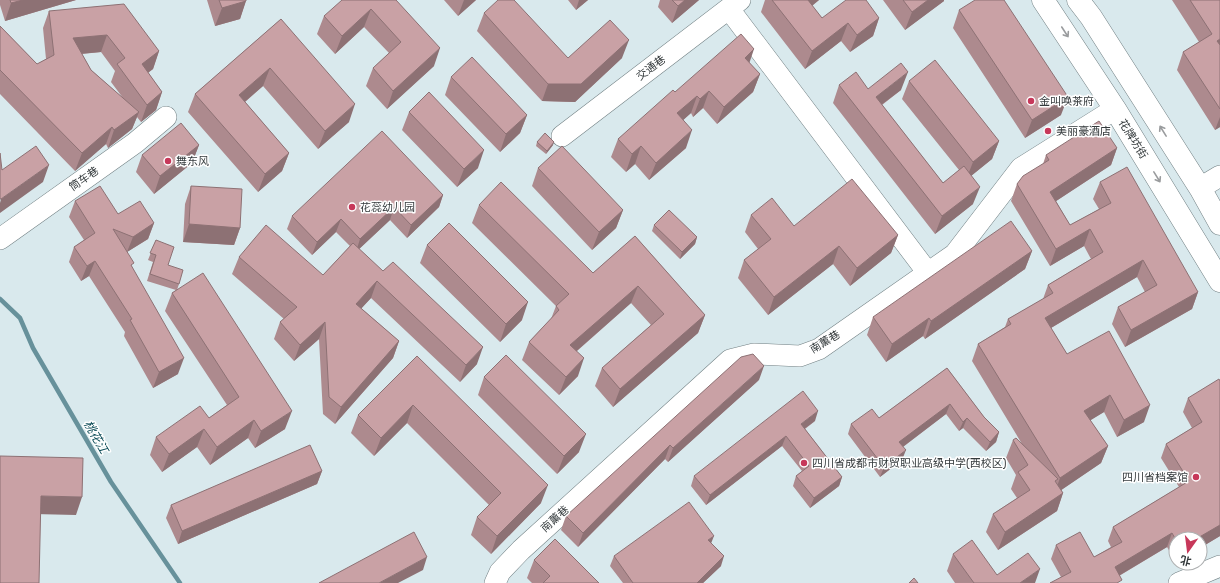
<svg xmlns="http://www.w3.org/2000/svg" width="1220" height="583" viewBox="0 0 1220 583" font-family="Rubik,'Noto Sans SC',sans-serif">
<style>
.lines{fill:none;stroke-linecap:round;stroke-linejoin:round}
.stream{stroke:#67919b;stroke-width:4.5}
.minor-casing{stroke:#728084;stroke-width:22}
.major-casing{stroke:#728084;stroke-width:23}
.minor{stroke:#fff;stroke-width:21}
.major{stroke:#fff;stroke-width:22}
.wall{fill:#ad8a8e;fill-rule:evenodd}
.shaded-wall{fill:#8d7174}
.building{fill:#c9a1a5;stroke:#8d7174}
.oneway{stroke:#9a9c9e}
.poi-dot{fill:#c7385a;stroke:#fff;stroke-width:1.5}
.labels{text-anchor:middle;dominant-baseline:central;stroke-width:3;stroke-linejoin:round;paint-order:stroke}
.street-label{font-size:11px;fill:#343a3c;stroke:#fff}
.poi-label{font-size:11px;fill:#343a3c;stroke:#fff;text-anchor:start}
.water-label{font-size:12px;font-style:italic;fill:#0a4a56;stroke:#fff}
</style>
<rect width="100%" height="100%" fill="#d9e9ed"/>
<g class="lines">
<!-- stream -->
<path class="stream" d="M0,299L20,318L33,348L111,482L180,583"/>
<defs>
<path id="minor" d="M729,9L928,273
M562,136L740,0
M1200,188L1220,176
M0,239L135,143L166,117
M495,583L500,572L521,550L730,360L754,354L800,356L819,349L955,254L1021,168L1115,109
M1179,583L1220,566"/>
<path id="major" d="M1043,0L1115,109L1220,281
M1078,0L1091,17L1200,188L1220,224"/>
</defs>
<!-- minor casing -->
<use href="#minor" class="minor-casing"/>
<!-- major casing -->
<use href="#major" class="major-casing"/>
<!-- minor -->
<use href="#minor" class="minor"/>
<!-- major -->
<use href="#major" class="major"/>
</g>
<!-- wall -->
<path class="wall" d="M0,0H76L5,21L0,5Z
M207,0H246L240,19L215,26Z
M396,0L434,66L387,109L366,86L373,68L389,53L364,27L335,54L317,34L324,16Z
M444,0H476L458,16Z
M568,0H588L576,10Z
M660,0H699L672,23L658,7Z
M765,0H819L812,6L822,18H879L873,36L850,52L841,41L805,69L761,12Z
M883,0H944V1L905,30Z
M1172,0H1220V127L1215,130L1177,70L1183,52L1199,42Z
M959,10L1061,115L1025,138L953,28Z
M49,11L159,51L153,69L148,73L162,92L156,110L141,122L137,117L132,129L108,148L106,144L75,171L0,94V26L37,64L46,59L43,28ZM101,52L115,71L111,82L123,98L91,70L82,54Z
M484,13L568,58H622L575,102L542,101L477,31Z
M281,19L349,122L318,149L263,86L245,102L289,153L282,171L258,192L188,112L195,94Z
M749,63L760,74L753,92L717,124L703,108L693,117L691,113L683,120L686,148L649,180L635,164L626,172L611,157L618,139L675,92Z
M451,77L527,115L520,133L500,152L445,95Z
M909,81L999,141L992,159L971,176L973,204L935,234L833,103L839,85L868,89L901,90L882,105L943,183L959,170L902,99Z
M409,112L478,168L457,187L402,130Z
M537,142L553,145L546,154L536,146Z
M199,145L192,163L154,194L136,172L142,155Z
M1117,148L1111,165L1056,201L1070,225L1099,209L1093,199L1100,182L1198,292L1192,309L1125,347L1112,324L1118,307L1145,292L1137,277L1051,328L1067,354L1144,422L1117,437L1104,412L1090,420L1108,446L1101,463L1061,490L1063,493L1057,511L998,550L986,532L993,514L1017,498L1011,489L1016,475L1006,458L1013,440L1022,444L972,361L978,344L1005,327L1008,319L1043,299L1048,285L1091,259L1084,246L1050,266L1011,201L1017,184L1043,164L1046,155Z
M538,168L623,210L616,228L592,250L532,186Z
M191,186L240,228L234,245L183,242L185,204Z
M443,195L439,207L407,238L390,220L359,249L477,364L460,382L371,298L361,308L399,341L393,358L335,424L323,414L319,339L294,361L274,339L280,322L284,319L232,274L239,257L323,275L350,246L336,232L312,255L287,229L292,216Z
M75,201L118,214L154,223L148,239L127,252L132,268L178,374L153,388L124,336L125,332L89,276L81,281L69,262L74,247L84,240L69,217Z
M479,205L593,273L635,236L705,315L698,333L613,407L595,386L602,368L651,325L631,303L577,351L578,376L559,395L522,360L529,342L551,319L556,306L472,223Z
M751,215L794,226L898,235L891,253L850,286L833,264L768,315L738,278L744,260L758,249L745,232Z
M654,225L697,237L695,244L680,259L652,231Z
M156,240L168,265L179,284L177,290L285,429L255,448L248,438L210,465L197,447L162,472L150,455L156,437L209,418L227,405L165,311L172,293L176,290L147,281L153,262L148,260Z
M427,245L522,320L500,342L420,263Z
M1032,251L1025,269L925,339L923,336L886,362L867,335L873,317Z
M417,356L541,503L491,554L471,535L477,517L489,505L407,423L374,456L351,433L358,415Z
M947,368L984,417L999,432L996,442L986,451L963,428L959,431L946,414L903,447L902,460L880,477L848,434L851,424L879,418Z
M484,377L579,452L557,474L478,395Z
M759,380L668,462L665,459L578,547L561,530L566,516Z
M1220,381V536L1200,548V539H1176V562L1167,547L1119,576L1061,577L1051,559L1056,545L1094,557L1111,547L1108,541L1113,527L1179,487L1161,458L1166,444L1192,428L1183,412L1188,398Z
M815,421L805,429L842,477L839,486L810,508L793,486L796,476L802,471L782,446L706,505L691,486L694,476Z
M322,471L317,484L178,544L166,518L171,505Z
M711,543L721,566L703,583H623L610,566L614,556Z
M953,554L997,575L1035,583H955L947,571Z
M534,560L599,583H532L527,578Z"/>
<!-- shaded-wall -->
<path class="shaded-wall" d="M23,0H76L5,21L11,3Z
M464,0H476L458,16Z
M579,0H588L576,10Z
M685,0H699L672,23L678,6Z
M805,0H819L799,16Z
M928,0H944V1L905,30L912,12Z
M246,1L240,19L215,26L222,8Z
M371,9L364,27L335,54L342,36Z
M879,18L873,36L850,52L857,35Z
M848,23L841,41L805,69L812,51Z
M107,35L101,52L67,55L73,38Z
M1220,39V53L1217,41Z
M629,40L622,58L575,102L542,101L548,84Z
M440,48L434,66L387,109L393,91Z
M754,49L748,67L745,58Z
M159,51L153,69L135,82L142,64Z
M270,68L263,86L232,113L239,95Z
M908,72L901,90L869,114L876,97Z
M760,74L753,92L717,124L724,107Z
M709,91L703,108L693,117L700,99Z
M162,92L156,110L141,122L147,105Z
M697,96L691,113L671,131L677,113Z
M1068,97L1061,115L1025,138L1032,120Z
M355,104L349,122L318,149L325,131Z
M139,112L132,129L108,148L114,130Z
M527,115L520,133L500,152L506,134Z
M1220,117V127L1215,130Z
M112,127L106,144L75,171L82,153Z
M692,130L686,148L649,180L656,163Z
M999,141L992,159L966,180L973,162Z
M554,142L553,145L546,154L547,151Z
M199,145L192,163L154,194L160,176Z
M641,146L635,164L626,172L632,154Z
M1117,148L1111,165L1044,209L1050,192Z
M484,150L478,168L457,187L464,169Z
M289,153L282,171L258,192L265,174Z
M49,165L43,182L0,213V203L1,199Z
M980,187L973,204L935,234L942,216Z
M443,195L439,207L407,238L411,225Z
M394,207L390,220L356,252L360,239Z
M623,210L616,228L592,250L599,232Z
M341,219L336,232L312,255L317,242Z
M154,223L148,239L127,252L133,237Z
M189,224L240,228L234,245L183,242Z
M1090,229L1084,246L1050,266L1056,249Z
M898,235L891,253L850,286L857,268Z
M697,237L695,244L680,259L682,252Z
M839,246L833,264L768,315L774,297Z
M1032,251L1025,269L925,339L931,321Z
M1143,260L1137,277L1039,335L1045,318Z
M95,261L89,276L81,281L87,266Z
M377,281L371,298L350,321L356,304Z
M638,286L631,303L564,362L570,345Z
M1198,292L1192,309L1125,347L1131,330Z
M528,302L522,320L500,342L506,324Z
M705,315L698,333L613,407L620,389Z
M929,318L923,336L886,362L892,344Z
M325,322L319,339L294,361L300,345Z
M399,341L393,358L335,424L341,407Z
M483,347L477,364L460,382L466,365Z
M184,358L178,374L153,388L159,372Z
M584,358L578,376L559,395L566,377Z
M764,366L759,380L668,462L673,448Z
M1110,395L1104,412L1078,428L1084,411Z
M950,404L946,414L896,452L899,442Z
M413,405L407,423L374,456L381,438Z
M1150,405L1144,422L1117,437L1124,420Z
M292,411L285,429L255,448L261,431Z
M818,411L815,421L797,434L801,424Z
M967,418L963,428L959,431L963,422Z
M254,420L248,438L210,465L217,447Z
M204,429L197,447L162,472L169,454Z
M999,432L996,442L986,451L990,442Z
M586,434L579,452L557,474L564,456Z
M786,436L782,446L706,505L710,495Z
M670,445L665,459L578,547L583,533Z
M1108,446L1101,463L1054,495L1060,478Z
M906,450L902,460L880,477L884,467Z
M322,471L317,484L178,544L182,531Z
M842,477L839,486L810,508L814,498Z
M548,485L541,503L491,554L497,536Z
M1063,493L1057,511L998,550L1005,532Z
M41,496L82,497L76,515L34,514Z
M1220,525V536L1200,548V539H1196Z
M1172,533L1167,547L1110,581L1115,567Z
M714,536L710,546L708,540Z
M724,556L721,566L703,583H697Z
M427,557L423,570L398,583H379Z
M1040,569L1035,583H1020Z"/>
<!-- building -->
<path class="building" d="M10,0H23L11,3Z
M219,0H246V1L222,8Z
M342,0H396L440,48L393,91L373,68L401,42L371,9L342,36L324,16Z
M498,0H514L568,58L610,20L629,40L581,84H548L484,13Z
M672,0H685L678,6Z
M772,0H808L822,18L846,0H866L879,18L857,35L848,23L812,51Z
M903,0H928L912,12Z
M975,0H1004L1068,97L1032,120L959,10Z
M1190,0H1220V39L1217,41L1220,45V109L1183,52L1212,34Z
M124,4L159,51L142,64L162,92L147,105L117,64L125,58L107,35L73,38L91,70L139,112L114,130L112,127L82,153L0,70V26L37,64L54,55L49,11Z
M281,19L355,104L325,131L270,68L239,95L289,153L265,174L195,94Z
M741,34L754,49L745,58L760,74L724,107L709,91L700,99L697,96L677,113L692,130L656,163L641,146L632,154L618,139L673,90L675,92Z
M472,57L527,115L506,134L451,77Z
M935,60L999,141L973,162L909,81Z
M901,63L908,72L876,97L943,183L964,166L980,187L942,216L839,85L856,72L868,89Z
M429,92L484,150L464,169L409,112Z
M1099,121L1117,148L1050,192L1070,225L1111,203L1100,182L1127,167L1198,292L1131,330L1118,307L1157,285L1143,260L1045,318L1067,354L1109,331L1150,405L1124,420L1110,395L1084,411L1108,446L1060,478L978,344L1011,324L1008,319L1053,293L1048,285L1103,252L1090,229L1056,249L1017,184L1023,176L1049,160L1046,155Z
M181,123L199,145L160,176L142,155Z
M382,131L443,195L411,225L394,207L360,239L341,219L317,242L292,216Z
M545,133L554,142L547,151L537,142Z
M36,146L49,165L1,199H0V153L2,170Z
M562,146L623,210L599,232L538,168Z
M852,179L898,235L857,268L839,246L774,297L744,260L771,239L751,215L772,198L794,226Z
M501,182L593,273L635,236L705,315L620,389L602,368L664,314L638,286L570,345L584,358L566,377L529,342L559,310L556,306L569,294L479,205Z
M100,186L118,214L140,201L154,223L133,237L113,229L134,263L131,265L184,358L159,372L130,320L132,319L95,261L87,266L74,247L95,233L75,201Z
M191,186L242,189L240,228L189,224Z
M669,210L697,237L682,252L654,225Z
M1011,221L1032,251L931,321L929,318L892,344L873,317Z
M449,223L528,302L506,324L427,245Z
M266,225L323,275L353,243L383,271L393,262L483,347L466,365L377,281L356,304L399,341L341,407L329,397L325,322L300,345L280,322L297,307L239,257Z
M156,240L174,247L168,265L183,270L179,284L150,274L156,255L150,253Z
M203,273L292,411L261,431L254,420L217,447L204,429L169,454L156,437L200,406L209,418L239,397L172,293Z
M753,354L764,366L673,448L670,445L583,533L566,516L741,357Z
M506,355L586,434L564,456L484,377Z
M417,356L548,485L497,536L477,517L501,493L413,405L381,438L358,415Z
M947,368L984,417L999,432L990,442L967,418L963,422L950,404L899,442L906,450L884,467L851,424L872,409L879,418Z
M1219,379L1220,381V525L1196,539H1176V540L1172,533L1115,567L1122,580L1117,583H1050L1071,572L1056,545L1080,532L1094,557L1122,542L1113,527L1189,481L1166,444L1202,422L1188,398Z
M803,391L818,411L801,424L842,477L814,498L796,476L809,466L786,436L710,495L694,476Z
M1016,438L1058,479L1055,481L1063,493L1005,532L993,514L1030,490L1018,472L1028,465L1013,440Z
M310,445L322,471L182,531L171,505Z
M0,456L83,458L82,497L41,496L39,583H0Z
M689,502L714,536L708,540L724,556L697,583H633L614,556Z
M414,532L427,557L379,583H319Z
M555,539L599,583H543L550,576L534,560Z
M972,540L997,575L1028,553L1040,569L1020,583H974L953,554Z
M914,578L918,583H909Z"/>
<!-- one-way arrows -->
<defs><path id="oneway-shaft" d="M-6 0H5M1.5-3L5.5 0L1.5 3" fill="none" stroke-width="1.6" stroke-linecap="round" stroke-linejoin="round"/></defs>
<g class="oneway">
<use href="#oneway-shaft" transform="translate(1065 32) rotate(57)"/>
<use href="#oneway-shaft" transform="translate(1163 131) rotate(-122)"/>
<use href="#oneway-shaft" transform="translate(1157 177) rotate(58)"/>
</g>
<!-- markers -->
<g class="poi-dot">
<circle cx="1031" cy="101" r="4"/>
<circle cx="1048" cy="131" r="4"/>
<circle cx="168" cy="161" r="4"/>
<circle cx="352" cy="207" r="4"/>
<circle cx="804" cy="463" r="4"/>
<circle cx="1196" cy="477" r="4"/>
</g>
<g class="labels">
<!-- street labels -->
<g class="street-label">
<text transform="translate(651 68) rotate(-37)">交通巷</text>
<text transform="translate(1133 139) rotate(58)">花牌坊街</text>
<text transform="translate(84 179) rotate(-35)">筒车巷</text>
<text transform="translate(825 342) rotate(-31)">南薰巷</text>
<text transform="translate(555 519) rotate(-42)">南薰巷</text>
</g>
<!-- poi labels -->
<g class="poi-label">
<text x="1039" y="101">金叫唤茶府</text>
<text x="1056" y="131">美丽豪酒店</text>
<text x="176" y="161">舞东风</text>
<text x="360" y="207">花蕊幼儿园</text>
<text x="812" y="463">四川省成都市财贸职业高级中学(西校区)</text>
<text x="1188" y="477" text-anchor="end">四川省档案馆</text>
</g>
<!-- water labels -->
<g class="water-label">
<text transform="translate(96 437) rotate(60)">桃花江</text>
</g>
</g>
<!-- north arrow -->
<g transform="translate(1188 551) rotate(194)"><circle r="19" fill="#ffffff" stroke="#aeb0b1"/>
<path d="M0-3L7 15L0 10L-7 15Z" fill="#c7385a"/>
<text y="-6" font-size="11" font-weight="bold" text-anchor="middle" fill="#343a3c">北</text>
</g>
</svg>
